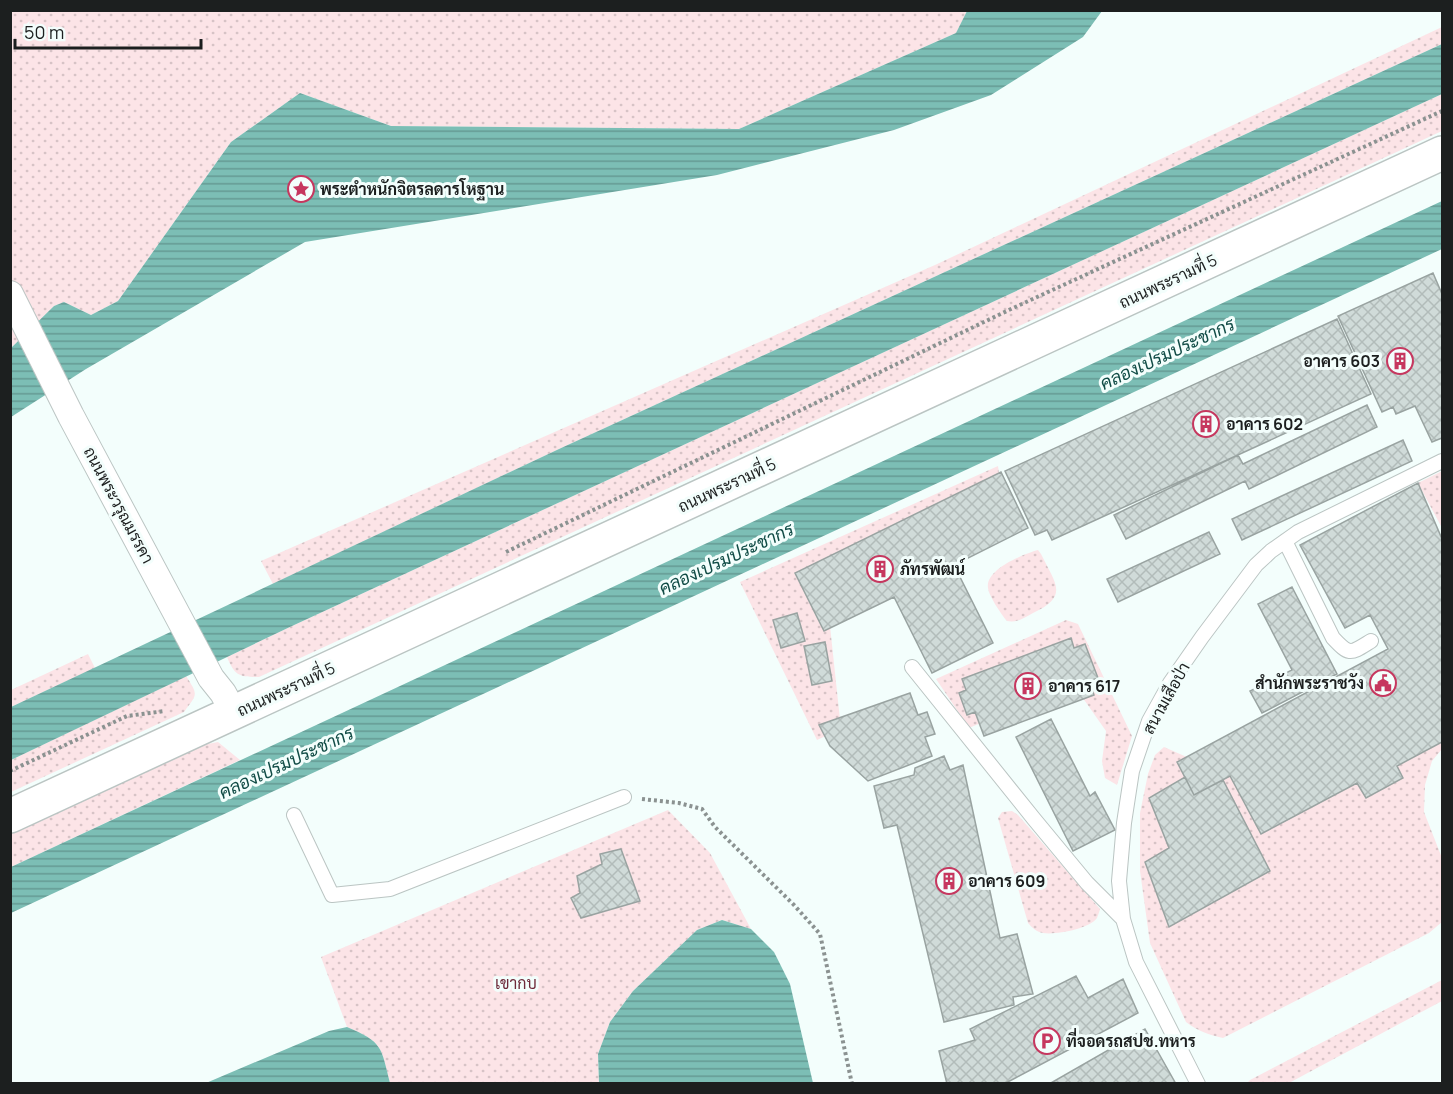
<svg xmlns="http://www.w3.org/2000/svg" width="1453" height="1094" viewBox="0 0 1453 1094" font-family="Manrope,Sarabun,sans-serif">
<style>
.green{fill:url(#green-dots)}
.water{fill:url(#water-rules)}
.building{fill:url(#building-cross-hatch);stroke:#99a3a1;stroke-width:1.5}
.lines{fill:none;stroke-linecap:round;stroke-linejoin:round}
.lane-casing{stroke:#bbc5c3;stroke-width:16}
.street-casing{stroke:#bbc5c3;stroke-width:28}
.secondary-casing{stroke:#bbc5c3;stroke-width:36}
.path{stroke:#8b9291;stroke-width:4;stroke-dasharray:3 3;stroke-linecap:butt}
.lane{stroke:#fff;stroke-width:14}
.street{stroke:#fff;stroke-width:26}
.secondary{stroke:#fff;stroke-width:33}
.labels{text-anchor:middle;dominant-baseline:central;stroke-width:6;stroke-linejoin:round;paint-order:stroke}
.poi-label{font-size:16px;font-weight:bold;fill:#1c1f1f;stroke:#f3fefc;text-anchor:start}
.street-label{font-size:16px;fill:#1c1f1f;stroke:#f3fefc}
.park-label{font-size:16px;fill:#6e2939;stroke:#f3fefc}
.water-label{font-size:18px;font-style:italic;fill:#114c46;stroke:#f3fefc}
</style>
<defs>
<pattern id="green-dots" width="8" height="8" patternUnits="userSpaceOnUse" patternTransform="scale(1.5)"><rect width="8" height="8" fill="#fce4e7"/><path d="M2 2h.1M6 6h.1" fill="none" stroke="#d7c3c6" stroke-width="1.8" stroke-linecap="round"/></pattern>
<pattern id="water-rules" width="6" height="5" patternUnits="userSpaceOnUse" patternTransform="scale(1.5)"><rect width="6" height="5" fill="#7cbeb5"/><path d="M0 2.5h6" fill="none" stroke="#659a93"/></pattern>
<pattern id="building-cross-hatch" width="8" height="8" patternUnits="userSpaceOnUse" patternTransform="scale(1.5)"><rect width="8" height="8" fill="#d0dbd9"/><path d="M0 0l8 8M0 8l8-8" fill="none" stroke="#b2bcba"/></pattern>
</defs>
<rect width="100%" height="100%" fill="#f3fefc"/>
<!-- green -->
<path class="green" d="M11,11H967L956,33L739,129L391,126L300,93L231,142L118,301L91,315L64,302L54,306L11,348Z
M1442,27V44L559,449L273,584L261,561L935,265Z
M1442,94V131L259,677C239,677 235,676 227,657L292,626Z
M998,466L1001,488L827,598L841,729L817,740L740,582Z
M1442,471V528L1418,483Z
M1038,550L1041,554C1055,583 1070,596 1033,613C1024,618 1017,623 1007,621C1001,614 989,596 988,588C985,569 1024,554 1038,550Z
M1066,620L1078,624L1132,736L1117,785L1105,778L1102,761L1106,731L1073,684L969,728L936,679Z
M88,654L95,668L11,707V690Z
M186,676C199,696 197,694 184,712L11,792V760Z
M218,742L240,760L11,867L10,834L203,745Z
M1442,742V749L1432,761L1425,785L1424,812L1442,858V922L1429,933L1223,1038C1209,1035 1198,1031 1186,1022L1150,943L1140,871V813L1148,774L1155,755L1164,747L1230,776L1261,834L1357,783L1397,766Z
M668,810L710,853L751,929L722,920L697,930L633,991L610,1022L598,1054L599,1083H390C381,1047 383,1042 347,1027L321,957Z
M1012,811L1018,815L1100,909C1100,910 1097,918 1097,918C1089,929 1056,935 1043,933C1037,932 1032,928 1028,923L998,818L1002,812Z
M1442,980V1001L1289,1083H1247L1250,1080Z"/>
<!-- water -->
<path class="water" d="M967,11H1102L1083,37L991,95L894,130L717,175L305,242L86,369L11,417V348L54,306L64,302L91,315L118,301L231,142L300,93L391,126L739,129L956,33Z
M1442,44V94L292,626L11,760V707L559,449Z
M1442,201V249L11,913V867Z
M722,920L751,929L774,952L790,984L813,1083H599L598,1054L610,1022L633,991L697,930Z
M347,1027C383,1042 381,1047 390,1083H206L329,1031Z"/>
<!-- building -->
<path class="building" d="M1433,273L1442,294V438L1432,442L1415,406L1396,414L1393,407L1382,412L1338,316Z
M1337,319L1371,394L1052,540L1047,530L1035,535L1005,471Z
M1367,405L1377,427L1249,489L1245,481L1126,539L1114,515L1238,455L1243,464Z
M1403,440L1412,461L1242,540L1232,519Z
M1001,472L1028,528L954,565L993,643L932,673L894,597L824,631L795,573Z
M1418,483L1442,539V742L1397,766L1403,778L1366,798L1357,783L1261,834L1230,776L1194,795L1177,762L1388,649L1370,615L1345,628L1300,545Z
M1209,532L1220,554L1118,602L1107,579Z
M1292,587L1337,674L1262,713L1250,691L1292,670L1258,604Z
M797,613L805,641L781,648L773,620Z
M1071,638L1074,648L1085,644L1098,678L1089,681L1094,695L984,736L975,712L967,715L959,693L966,690L962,679Z
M825,642L832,681L812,685L804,646Z
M910,693L918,715L927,712L935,734L925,737L932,756L868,781L830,746L819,725Z
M1051,719L1090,796L1095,792L1115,830L1073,851L1016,737Z
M944,756L950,770L963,765L1000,938L1017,934L1033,994L1013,997L1014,1005L944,1022L897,825L884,828L874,786L914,775L915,768Z
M1185,777L1194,795L1223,780L1270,871L1169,927L1145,862L1169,848L1149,798Z
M621,849L640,901L581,918L571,898L580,893L577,876L602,864L600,854Z
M1076,976L1088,998L1123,979L1138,1013L1004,1084H947L939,1051L975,1040L970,1029Z
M1145,1029L1176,1084H1049Z"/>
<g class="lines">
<defs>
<path id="lane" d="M1285,541L1333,638C1350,656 1350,654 1371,641
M912,667L1034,819L1087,883L1123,919
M294,815L332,895L390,889L624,797
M1198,1084L1136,962L1123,919L1119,881L1124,823L1132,771L1149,721L1170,683L1202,637L1256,565L1271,551L1298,532L1442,461"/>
<path id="street" d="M10,294L71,416L211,678L223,693L234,713"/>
<path id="secondary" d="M10,816L1442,153"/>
</defs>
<!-- lane casing -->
<use href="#lane" class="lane-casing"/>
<!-- street casing -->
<use href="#street" class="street-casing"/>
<!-- secondary casing -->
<use href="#secondary" class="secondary-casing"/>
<!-- path -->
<path class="path" d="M506,552L1011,309L1442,111
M10,771L127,716L165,711
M642,799L679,803L702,809L715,827L794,905L820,934L852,1084"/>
<!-- lane -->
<use href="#lane" class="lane"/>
<!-- street -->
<use href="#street" class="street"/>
<!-- secondary -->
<use href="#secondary" class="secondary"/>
</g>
<!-- icons -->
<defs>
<symbol id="sight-ring" viewBox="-11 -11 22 22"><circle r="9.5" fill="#f3fefc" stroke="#c6375f" stroke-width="1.5"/><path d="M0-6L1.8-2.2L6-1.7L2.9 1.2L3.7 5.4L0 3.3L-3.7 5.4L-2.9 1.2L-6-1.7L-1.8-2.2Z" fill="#c6375f"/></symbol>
<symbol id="building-ring" viewBox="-11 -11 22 22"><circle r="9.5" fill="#f3fefc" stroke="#c6375f" stroke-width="1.5"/><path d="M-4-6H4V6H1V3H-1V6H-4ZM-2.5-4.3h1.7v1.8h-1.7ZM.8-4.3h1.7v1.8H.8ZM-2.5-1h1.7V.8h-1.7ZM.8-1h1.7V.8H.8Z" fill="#c6375f"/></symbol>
<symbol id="civic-ring" viewBox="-11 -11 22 22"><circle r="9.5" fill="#f3fefc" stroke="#c6375f" stroke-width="1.5"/><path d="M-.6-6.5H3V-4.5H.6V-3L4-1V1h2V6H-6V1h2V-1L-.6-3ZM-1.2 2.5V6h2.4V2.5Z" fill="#c6375f"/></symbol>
<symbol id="parking-ring" viewBox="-11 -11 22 22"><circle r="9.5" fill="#f3fefc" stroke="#c6375f" stroke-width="1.5"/><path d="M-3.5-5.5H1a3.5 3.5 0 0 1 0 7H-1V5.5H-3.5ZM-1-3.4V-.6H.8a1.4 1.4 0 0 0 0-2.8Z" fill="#c6375f"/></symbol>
</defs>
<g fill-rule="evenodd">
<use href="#sight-ring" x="286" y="174" width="30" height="30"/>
<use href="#building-ring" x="1385" y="346" width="30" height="30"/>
<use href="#building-ring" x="1191" y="409" width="30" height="30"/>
<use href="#building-ring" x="865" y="554" width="30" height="30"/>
<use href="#civic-ring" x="1368" y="668" width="30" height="30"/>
<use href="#building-ring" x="1013" y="671" width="30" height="30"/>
<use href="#building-ring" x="934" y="866" width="30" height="30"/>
<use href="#parking-ring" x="1032" y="1026" width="30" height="30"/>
</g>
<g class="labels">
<!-- poi labels -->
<g class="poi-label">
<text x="320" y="189">พระตำหนักจิตรลดารโหฐาน</text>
<text x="1380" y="361" text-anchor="end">อาคาร 603</text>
<text x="1226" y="424">อาคาร 602</text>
<text x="900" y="569">ภัทรพัฒน์</text>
<text x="1364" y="683" text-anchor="end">สำนักพระราชวัง</text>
<text x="1048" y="686">อาคาร 617</text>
<text x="968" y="881">อาคาร 609</text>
<text x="1066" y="1041">ที่จอดรถสปช.ทหาร</text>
</g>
<!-- street labels -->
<g class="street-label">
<text transform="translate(1168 281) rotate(-25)">ถนนพระรามที่ 5</text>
<text transform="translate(727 485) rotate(-25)">ถนนพระรามที่ 5</text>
<text transform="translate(119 505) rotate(62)">ถนนพระวรุณมรรคา</text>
<text transform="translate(286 689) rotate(-25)">ถนนพระรามที่ 5</text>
<text transform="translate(1166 698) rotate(-61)">สนามเสือป่า</text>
</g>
<!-- park labels -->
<g class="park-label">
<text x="516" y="983">เขากบ</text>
</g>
<!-- water labels -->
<g class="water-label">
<text transform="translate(1167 353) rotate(-25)">คลองเปรมประชากร</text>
<text transform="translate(726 558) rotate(-25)">คลองเปรมประชากร</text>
<text transform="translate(286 762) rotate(-25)">คลองเปรมประชากร</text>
</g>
</g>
<!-- border -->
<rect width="1453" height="1094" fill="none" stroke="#1c1f1f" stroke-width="24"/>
<!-- scale -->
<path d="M15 39v9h186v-9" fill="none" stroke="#1c1f1f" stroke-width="3"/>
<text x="24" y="39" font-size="18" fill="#1c1f1f" stroke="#f3fefc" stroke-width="4.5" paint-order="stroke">50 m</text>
</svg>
